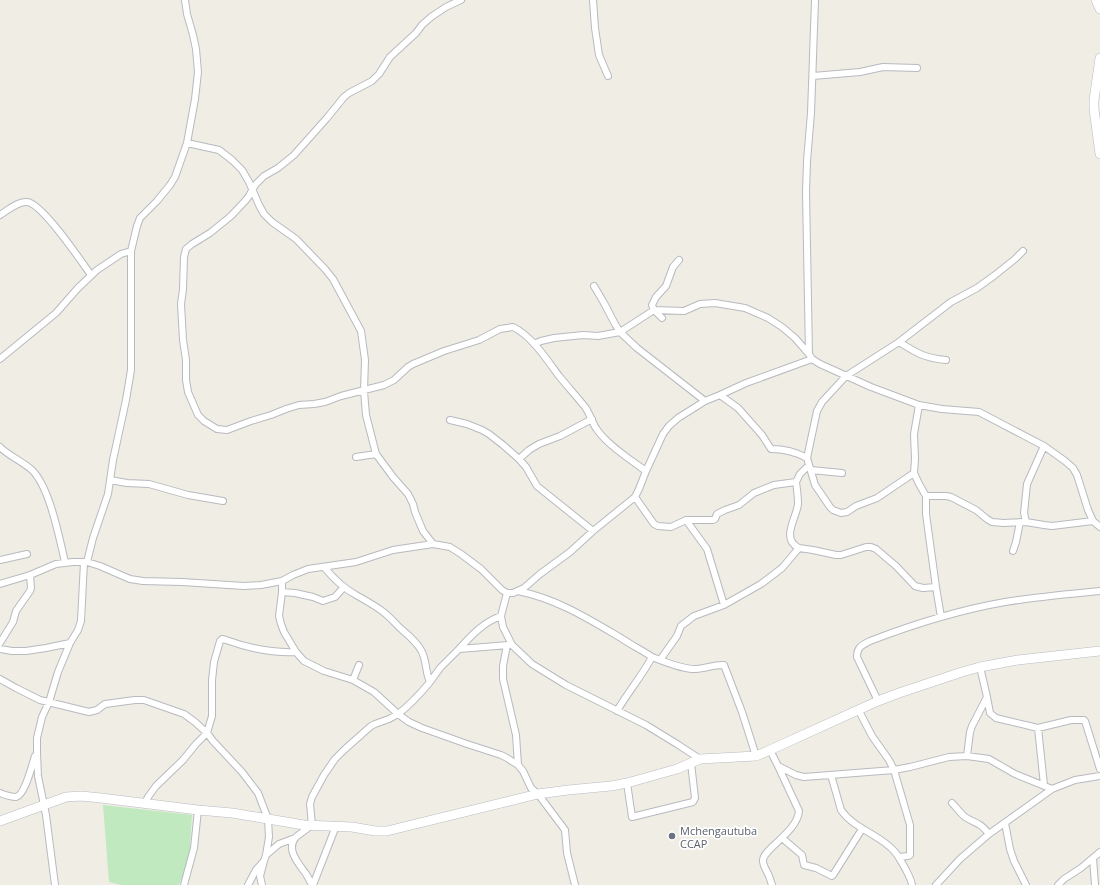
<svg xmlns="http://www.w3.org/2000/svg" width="1100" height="885" viewBox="0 0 1100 885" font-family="'Open Sans',sans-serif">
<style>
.green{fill:#c0e9bf}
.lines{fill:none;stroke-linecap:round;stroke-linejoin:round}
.street-casing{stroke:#b7babf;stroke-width:8}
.secondary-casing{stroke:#b8bbc1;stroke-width:10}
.street{stroke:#fff;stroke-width:6}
.secondary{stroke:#fff;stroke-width:9}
.worship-dot{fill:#6b7280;stroke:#fff;stroke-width:1.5}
.labels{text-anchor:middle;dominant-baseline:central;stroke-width:3.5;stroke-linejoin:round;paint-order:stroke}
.worship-label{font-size:11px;fill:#5b616d;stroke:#fff;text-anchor:start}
</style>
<rect width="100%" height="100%" fill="#f0ede4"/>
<!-- green -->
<path class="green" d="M103,805L192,815L189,860L179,885H121L109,882Z"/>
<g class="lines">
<defs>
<path id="street" d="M461,0L446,7L431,17L422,25L416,33L390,57L379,74L372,81L349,93L344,97L327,118L294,155L278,168L264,176L255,185L249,196L246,200L231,216L210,233L192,244L186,249L184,257L183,289L181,304L183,340L186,360V380L188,392L198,415L204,421L217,429L227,430L251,421L271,415L286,409L299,405L314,404L325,402L341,396L384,385L394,380L408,367L413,364L444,351L479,340L500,329L513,327C532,336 547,360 559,376C568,387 577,397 585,407C591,415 592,424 598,431C609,446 631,460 646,471
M593,0L595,28L599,55L608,76
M813,76L860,72L883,67L917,68
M187,143L219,150L232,160L242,170L249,182L259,205L264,214L272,222L296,239L325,269L333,279L361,331L365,360L364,391L366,415L376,454L393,477L408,494L413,504L415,512L423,531L433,544
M0,215C8,210 18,201 27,202C42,203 81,261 91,275
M594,286L604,303L615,324L620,332L637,348L705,401
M662,318L654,310L652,305L656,297L666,286L673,267L679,260
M899,342C917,353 924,358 946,360
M534,344L541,341L554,338L583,335L598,336L620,332L654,310L684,311L700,304L715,303L745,308L768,318L782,327L795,338L809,354L812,359L820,364L871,387L919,405L942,409L979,412L1044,446L1065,461L1073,468L1077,475L1088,510L1093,521L1100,527
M809,354L806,192L807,161L811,113L815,0
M0,359L56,313L78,288L97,270L121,254L131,251
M720,395L738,408L762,435L771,449C784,449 796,452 807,458
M919,405L914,434L915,459L914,473L919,484L926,496V514L936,587L941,617
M450,420L467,424L482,430L489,434L503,445L519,459L526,467L537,486L593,531
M0,447C9,456 22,461 32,470C50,488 59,537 65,562
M356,457L376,454
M519,459L529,450L539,444L560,436L592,419
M811,470L842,473
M914,473L877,498L856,506L847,512L841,513L833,510L830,507L815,485L807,458L817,411L822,402L846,376L899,342L951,302L977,288L995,275L1015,259L1023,251
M110,480L127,483L149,484L188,495L223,501
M796,482C797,489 798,497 798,504C797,517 780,539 799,548
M926,496H946L951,497L976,510L987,519L992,522L1004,523L1026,522L1044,525L1052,526L1093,521
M635,497L654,524L658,526L671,527L686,520H713L715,519L717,514L725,510L739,505L754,493L774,485L796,482L800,474L809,465
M686,520L707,549L724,605
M1026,522L1024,513L1027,484L1044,446
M1013,551L1016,542L1020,522
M0,560L27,554
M87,562L93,538L108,494L113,460L126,400L131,370V251L137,226L140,218L157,201L170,185L175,177L187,143L195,99L198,72L196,49L193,35L187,14L185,0
M282,581V592L279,616L281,624L284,632L296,652L304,661L324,671L353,680L374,692L398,714C410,705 420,694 430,682C425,672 427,660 421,650C416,641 407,634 400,628C394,622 389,616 382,611C374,605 365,600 356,595C343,588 333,578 324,567
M0,584L30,575L56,564L73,562H87L100,566L130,579L143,581L182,582L244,586L261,585L282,581L293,575L308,569L356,562L393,550L433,544L450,547L461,554L481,569L502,590L507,593H513L524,588L540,574L570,552L593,531L635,497L639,489L646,471L663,434L669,426L678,418L705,401L720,395L746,383L812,359
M518,591C557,599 587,618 621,638C631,645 642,650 652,657C663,661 684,670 696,669C705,669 715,664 724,665L742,712L756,756
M282,592L295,593L313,597L323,601L335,597L344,587
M507,593L501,616L503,627L512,645L532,664L566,685L646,725L677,744L700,759
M0,643L13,622L16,611L30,591L31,588L30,575
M507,645L503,666V679L516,735L518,765
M0,649L12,651H26L46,648L70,643
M459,649C472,635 482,623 501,616
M660,660L677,636L681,626L694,616L724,605L761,584L782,568L799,548L813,550L836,555H841L866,547H871L876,549L896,566L915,586L923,588L936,587
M0,679L16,688L40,700L89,712L97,710L105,704L135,700H144L184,714L195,722L207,733L213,741L242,772L258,793L268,819L269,837L266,855
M353,680L359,665
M430,682L440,668L459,649L509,645
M987,697L990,713L996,718L1038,728L1071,720H1084L1085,721L1100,769
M878,701L857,657C857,647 862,645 870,641C914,624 959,610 1005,602C1037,597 1068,594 1100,591
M617,711C628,692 642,676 652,657
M859,711L872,736L889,760L894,770L910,825V855L908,856L899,857
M1038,728L1044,785
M770,750L778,766L796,775L804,777L894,770L910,767L949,757L967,756L989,759L1015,774L1052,789
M967,756L970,732L972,726L987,697L980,667
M831,775L841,810C854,829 881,835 895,852C899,857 902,863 905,868C908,874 911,879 912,885
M627,783L632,817L693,802L695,798L691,763
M0,793C5,795 11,797 16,797C25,795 32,765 35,756
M145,803L148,797L156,786L183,760L196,744L207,733L212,716V680L214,662L220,641L222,639L226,640C248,648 273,653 296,652
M952,803C956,807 960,813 965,817C976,824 980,822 989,834
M1005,823L1010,849L1014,861L1026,885
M782,838L802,855L804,865L816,868L832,876L833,875L862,829
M1093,858L1095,885
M55,885L46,815L38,776L37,753V738L42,717L49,702L58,672L70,643L78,630L81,621L84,562
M184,885L194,848L198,810
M248,885L256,870L263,862
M262,885L260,876L264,861L266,855L279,844L295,838
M312,885C310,881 308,877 306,874C299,864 285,849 296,837C301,833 307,829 312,825L310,804L312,797L324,775L335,759L344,750L371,726L375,724L389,719L398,714L409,722L422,728L467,744L501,755L507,758L518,765L523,771L531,788L538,794L565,830L567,853L575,885
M313,885L336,826
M772,885C771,882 770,879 769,876C767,871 763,866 763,861C762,849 797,833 799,811L778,766
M936,885L960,859L989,834L1052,789L1075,780L1100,776
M1058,885L1064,879L1081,868L1100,852"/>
<path id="secondary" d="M1096,0L1100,9
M1100,58L1094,100V109L1100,154
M0,821L66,797L81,796L101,798L198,810L232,813L304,825L352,827L375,831H387L538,794L568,790L611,786L627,783L677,769L700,759L756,756L770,750L878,701L899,693L962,672L980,667L1018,660L1100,651"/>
</defs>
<!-- street casing -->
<use href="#street" class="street-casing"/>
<!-- secondary casing -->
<use href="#secondary" class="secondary-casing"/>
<!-- street -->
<use href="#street" class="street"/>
<!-- secondary -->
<use href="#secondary" class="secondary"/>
</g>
<!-- markers -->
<circle class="worship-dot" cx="672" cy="836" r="4"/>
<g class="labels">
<!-- worship labels -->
<g class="worship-label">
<text x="680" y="830">Mchengautuba<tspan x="680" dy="13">CCAP</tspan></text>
</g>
</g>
</svg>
